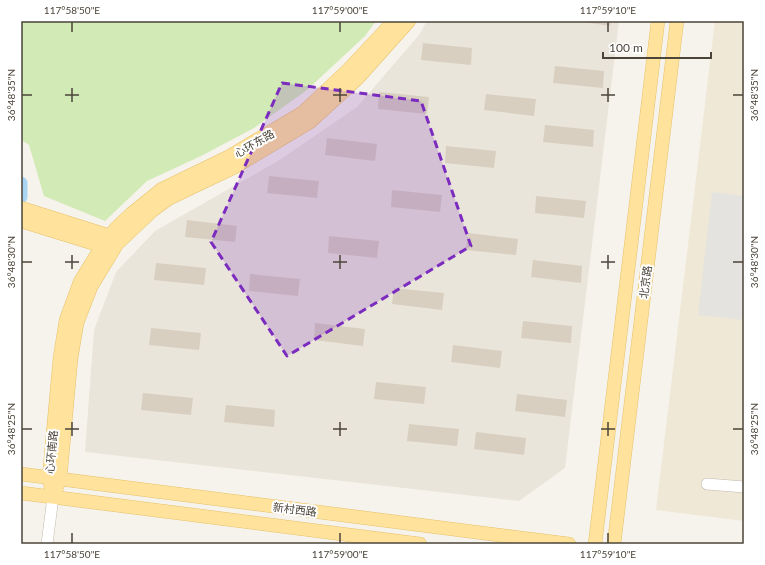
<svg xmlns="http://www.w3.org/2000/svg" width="765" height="565" viewBox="0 0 765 565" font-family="Lato,'Noto Sans SC',sans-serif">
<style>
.residential{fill:#eae5da}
.education{fill:#efe8d6}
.green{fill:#d2eab5}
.parking{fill:#e5e3e0}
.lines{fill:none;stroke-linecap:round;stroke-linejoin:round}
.river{stroke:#a9d4f2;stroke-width:13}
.building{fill:#d8cfc1}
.minor-casing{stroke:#c2bbae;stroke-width:12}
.major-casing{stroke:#e6c16a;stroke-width:14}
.minor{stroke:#fff;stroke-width:11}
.major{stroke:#ffe39c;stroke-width:13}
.marked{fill:#7b2cbf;fill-opacity:0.2;stroke:#7b2cbf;stroke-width:3;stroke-dasharray:8 5;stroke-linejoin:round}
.ticks{fill:none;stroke:#4b4439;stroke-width:1.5}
.labels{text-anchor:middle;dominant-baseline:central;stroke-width:4;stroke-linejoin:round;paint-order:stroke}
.street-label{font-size:11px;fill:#4b4439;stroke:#fff}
.neatline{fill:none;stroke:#4b4439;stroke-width:1.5}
.ticks-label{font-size:10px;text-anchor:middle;fill:#4b4439}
</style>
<rect width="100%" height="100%" fill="#f6f3ec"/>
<!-- residential -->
<path class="residential" d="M427,21H619L565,468L519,501L85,452L94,330L116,272L155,231L278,161L357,107L419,35Z"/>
<!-- education -->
<path class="education" d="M715,21H744V521L656,510Z"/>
<!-- green -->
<path class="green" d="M21,21H376L365,36L307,90L254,128L201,156L147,181L105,221L44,196L29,145L21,140Z"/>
<!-- parking -->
<path class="parking" d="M712,192L744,196V320L698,315Z"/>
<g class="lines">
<!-- river -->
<path class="river" d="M21,183V197"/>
</g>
<!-- building -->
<path class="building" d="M577,21H611L610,26Z
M423,43L472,48L471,65L421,60Z
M555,66L604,71L603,88L553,83Z
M379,92L429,97L427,114L378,109Z
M486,94L536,99L534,116L484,110Z
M545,125L594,130L593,147L543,142Z
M327,138L377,144L375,161L325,155Z
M446,146L496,151L494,168L445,163Z
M269,176L319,181L317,198L267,193Z
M392,190L442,195L440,212L391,207Z
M536,196L586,201L584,218L535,213Z
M187,220L237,226L235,242L185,237Z
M468,233L518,239L516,255L466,250Z
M329,236L379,241L377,258L328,253Z
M533,260L582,266L581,283L531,277Z
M156,263L206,268L204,285L154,280Z
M250,274L300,279L298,296L249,291Z
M394,288L444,293L442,310L392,304Z
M523,321L572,326L571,343L521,338Z
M315,323L365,329L363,346L314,340Z
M151,328L201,333L199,350L149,345Z
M453,345L502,351L500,368L451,362Z
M376,382L426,387L424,404L374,399Z
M143,393L193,398L191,415L141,410Z
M517,394L567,400L565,417L515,411Z
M226,405L275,410L274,427L224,422Z
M409,424L459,429L457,446L407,441Z
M476,432L526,438L524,455L474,449Z"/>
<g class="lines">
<defs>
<path id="minor" d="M707,484L744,487
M47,544L53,497"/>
<path id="major" d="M21,208L110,236L114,241
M21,221L102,246L109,245
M21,474L569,544
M21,493L420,544
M53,497L60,479L71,359L77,323L91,287L117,244L153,210L168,199L235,167L310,122L358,78L409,21
M53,497L49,478L60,357L66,320L80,282L102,246L116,228L131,214L162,189L230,156L302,113L349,69L394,21
M595,544L658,21
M614,544L677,21"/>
</defs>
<!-- minor casing -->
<use href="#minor" class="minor-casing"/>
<!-- major casing -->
<use href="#major" class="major-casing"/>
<!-- minor -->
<use href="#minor" class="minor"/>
<!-- major -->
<use href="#major" class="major"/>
</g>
<!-- marked area -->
<path class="marked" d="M282,83L421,101L471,246L287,356L211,242Z"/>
<!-- ticks -->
<path class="ticks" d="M72,22V32M340,22V32M608,22V32M72,88V102M340,88V102M608,88V102M22,95H32M65,95H79M333,95H347M601,95H615M733,95H743M72,255V269M340,255V269M608,255V269M22,262H32M65,262H79M333,262H347M601,262H615M733,262H743M72,422V436M340,422V436M608,422V436M22,429H32M65,429H79M333,429H347M601,429H615M733,429H743M72,533V543M340,533V543M608,533V543"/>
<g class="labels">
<!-- street labels -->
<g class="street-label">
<text transform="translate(254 143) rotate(-30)">心环东路</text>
<text transform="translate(645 282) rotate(-83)">北京路</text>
<text transform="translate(51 452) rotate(-85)">心环南路</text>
<text transform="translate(295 509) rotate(7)">新村西路</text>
</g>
</g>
<!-- border -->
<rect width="765" height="565" fill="none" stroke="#ffffff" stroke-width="44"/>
<!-- scale -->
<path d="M603 52v6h108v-6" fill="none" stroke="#4b4439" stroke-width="2"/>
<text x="609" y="52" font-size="12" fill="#4b4439" stroke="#ffffff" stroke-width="3" paint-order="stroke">100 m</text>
<rect x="22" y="22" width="721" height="521" class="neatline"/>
<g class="ticks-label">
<text x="72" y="14">117°58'50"E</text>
<text x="340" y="14">117°59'00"E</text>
<text x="608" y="14">117°59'10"E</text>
<text transform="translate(11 95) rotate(-90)" y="4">36°48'35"N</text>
<text transform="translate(754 95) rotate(-90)" y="4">36°48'35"N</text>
<text transform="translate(11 262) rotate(-90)" y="4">36°48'30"N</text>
<text transform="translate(754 262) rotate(-90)" y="4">36°48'30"N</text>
<text transform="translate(11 429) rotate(-90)" y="4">36°48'25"N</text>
<text transform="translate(754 429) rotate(-90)" y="4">36°48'25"N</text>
<text x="72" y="558">117°58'50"E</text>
<text x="340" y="558">117°59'00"E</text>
<text x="608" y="558">117°59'10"E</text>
</g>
</svg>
